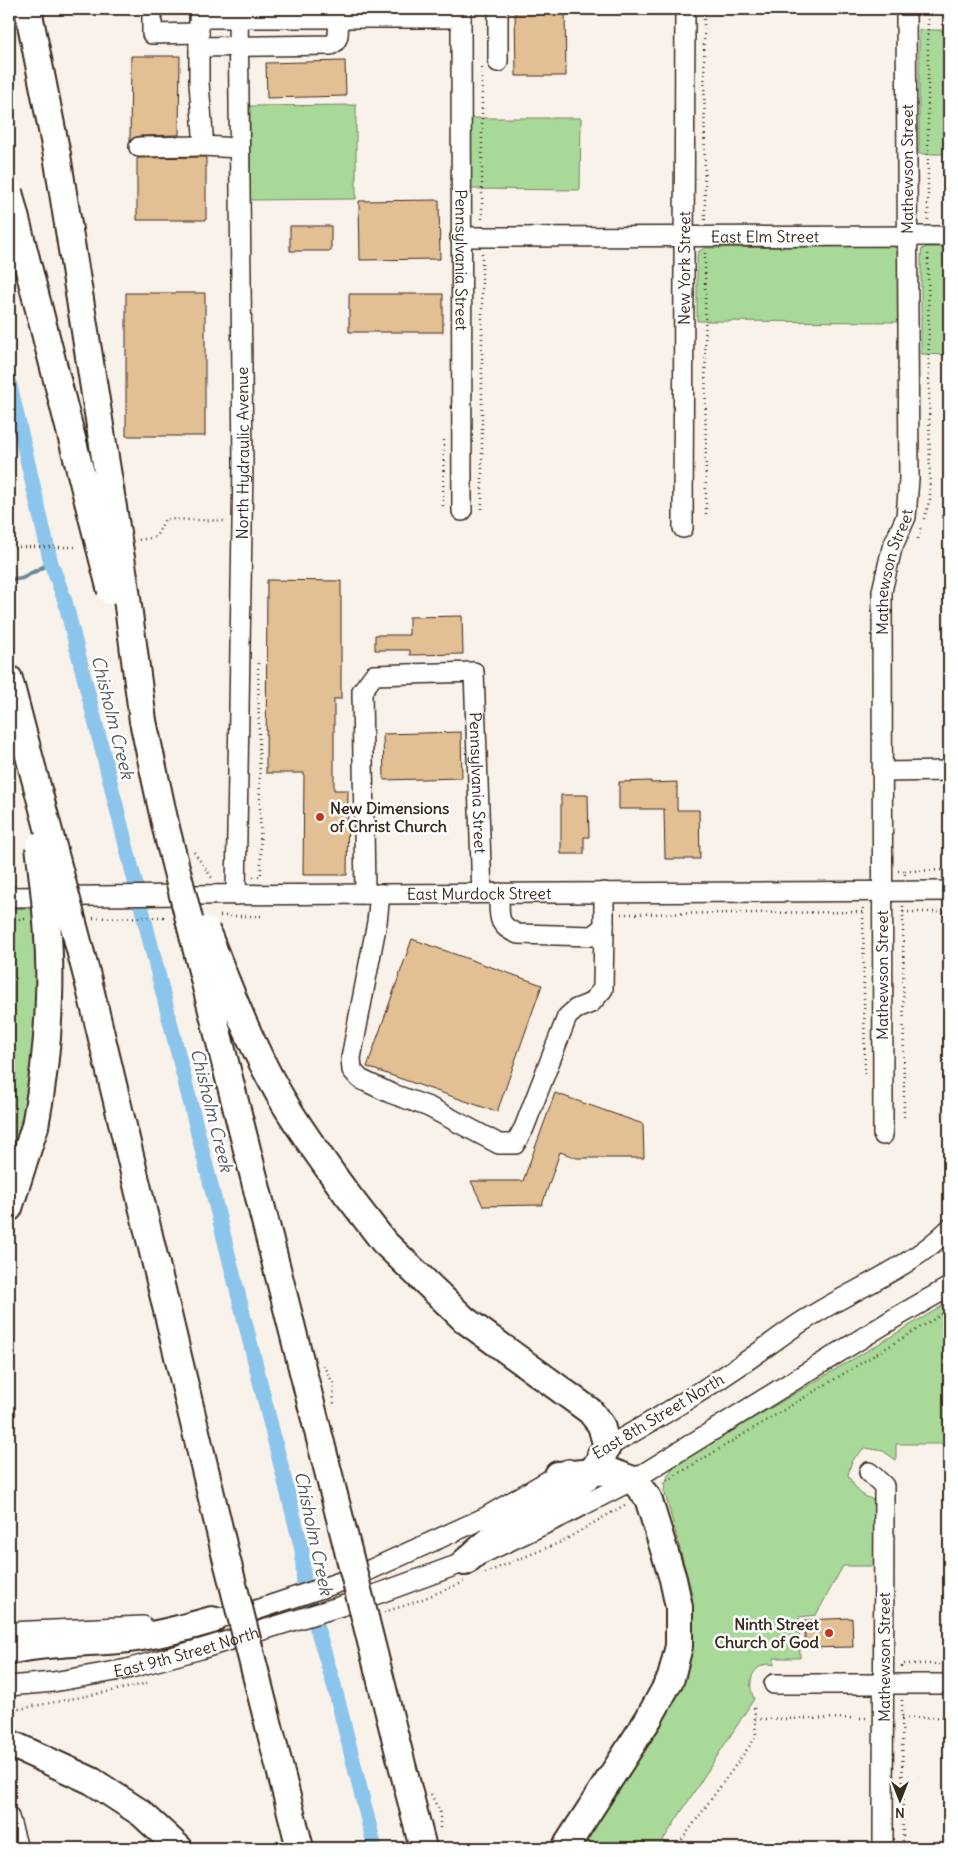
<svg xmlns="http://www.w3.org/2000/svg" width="958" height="1857" viewBox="0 0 958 1857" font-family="Delius,sans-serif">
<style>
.green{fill:#a8d999;stroke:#72825c}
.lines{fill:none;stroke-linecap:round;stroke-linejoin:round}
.stream{stroke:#6c8799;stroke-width:4.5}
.canal{stroke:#8cc5eb;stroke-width:15}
.building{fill:#e3bf94;stroke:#3b2a1e}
.minor-casing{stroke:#3b2a1e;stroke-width:22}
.highway-casing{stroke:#3b2a1e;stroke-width:30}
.path{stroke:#3b2a1e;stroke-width:2.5;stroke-dasharray:1 4;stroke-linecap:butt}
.minor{stroke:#fff;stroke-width:19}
.highway{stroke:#fff;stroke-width:26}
.highway-bridge-casing{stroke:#3b2a1e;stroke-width:30;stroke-linecap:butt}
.highway-bridge{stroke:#fff;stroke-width:26}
.poi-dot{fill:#c8321e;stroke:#fff;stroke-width:2}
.labels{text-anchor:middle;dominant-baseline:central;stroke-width:5;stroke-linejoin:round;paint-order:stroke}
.street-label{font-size:16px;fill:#3b2a1e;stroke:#fff}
.poi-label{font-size:16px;font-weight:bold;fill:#3b2a1e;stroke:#fff;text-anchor:start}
.water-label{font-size:18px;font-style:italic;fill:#53585c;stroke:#fff}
</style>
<rect width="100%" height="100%" fill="#f9f2ea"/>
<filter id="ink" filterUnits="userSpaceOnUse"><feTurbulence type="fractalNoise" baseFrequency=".02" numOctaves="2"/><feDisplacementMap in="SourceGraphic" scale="10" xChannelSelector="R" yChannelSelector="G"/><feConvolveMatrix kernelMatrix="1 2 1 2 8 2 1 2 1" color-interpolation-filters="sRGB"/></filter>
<g filter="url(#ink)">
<!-- green -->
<path class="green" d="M919,30H949V154H919Z
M356,105V199L250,200V106Z
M471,118H581L580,190L471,189Z
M892,246L898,249L900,322L697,321V255L699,251L705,248Z
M927,247H949V355L921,354V255L922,249Z
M35,908L40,958L34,1080L9,1183V909Z
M949,1302V1444H896V1460L883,1451L865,1448L852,1460L848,1475C852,1482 856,1490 863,1495C868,1498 872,1498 877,1503V1566H843L816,1615L799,1617L800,1658H774V1665C763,1661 751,1671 751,1682C750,1688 752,1693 754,1699L658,1848H575L688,1659L693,1627L692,1594L664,1490L668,1475L675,1465Z"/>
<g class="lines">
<!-- stream -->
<path class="stream" d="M9,580L22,578L51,563"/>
<!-- canal -->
<path class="canal" d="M9,381L51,563L65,601L302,1550L304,1585L334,1685L375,1848"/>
</g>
<!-- building -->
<path class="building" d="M515,9H565L566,76H516Z
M131,56H180L179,135L139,136L130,141Z
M345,61L346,96L267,98L266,63Z
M206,157V220H137V158Z
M439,200L440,259L360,260L359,201Z
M290,226H331V251H290Z
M126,293H205V436H126Z
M349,294H443V332H349Z
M267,580L341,581V699H334V790H348L347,875H303L304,773H266Z
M462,616L463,654L410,655V650H375V635H409V617Z
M461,732L462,778L384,780L383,734Z
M651,781V783L677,782V810H699L700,859H665L664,809H619V782Z
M561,795H588L589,837H584V854H561Z
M412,939L542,985L497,1112L367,1067Z
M555,1093L643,1124L644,1158H577L560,1152L542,1205L483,1206L471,1181H523Z
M852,1618L853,1647L805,1648V1620Z"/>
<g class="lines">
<defs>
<g id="minor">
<path d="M152,9V34L199,33V22"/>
<path id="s1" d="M461,9L462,511"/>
<path d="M498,9V62"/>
<path d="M199,18H461"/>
<path d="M199,33V83L203,134V146L239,148"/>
<path d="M199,47L331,45C341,40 338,28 338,18"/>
<path d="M139,147L203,146"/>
<path id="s2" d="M460,237L949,236"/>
<path id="s3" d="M683,528L685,9"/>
<path d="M882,772L949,771"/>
<path d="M499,893C500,915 495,925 518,934L593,936L604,926V892"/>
<path id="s4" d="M365,894L362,691L374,675L474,672L482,893"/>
<path d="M380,894L377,922L351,1058L352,1070L360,1079L390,1093L429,1107L499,1144H515L524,1128L567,1017L576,1009L591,1003L603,989L604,926"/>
<path id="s5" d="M236,895L243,464L238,9"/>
<path id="s6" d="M9,897L185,895L949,891"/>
<path id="s7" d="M883,1135L882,591L892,548L906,517L909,479L906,9"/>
<path d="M597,1453C644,1426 691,1399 736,1368C761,1352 783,1333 808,1318C855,1288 909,1269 949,1229"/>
<path d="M869,1472L884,1486L883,1848"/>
<path d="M201,1621L250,1612L352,1578L484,1518L568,1469"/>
<path d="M9,1632L143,1626"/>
<path d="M774,1684H949"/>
<path id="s8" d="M9,1686L53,1682L127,1669L201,1649L361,1600L465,1562L560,1517L633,1480L893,1319L949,1287"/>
<path d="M9,1817L17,1845"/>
</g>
<path id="highway" d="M28,9L57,155
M9,679L27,748
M143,721L166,828
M346,1193L384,1242L465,1320L590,1411L601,1425L607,1447C586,1493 543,1504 504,1530C490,1539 478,1551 465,1562
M9,1208L35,1126
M558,1475L609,1471L633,1480L648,1498L673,1579L679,1607V1646L671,1678L649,1718L565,1848
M9,1651C45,1643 82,1643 119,1640C151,1637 181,1629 212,1620
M9,1743L92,1781L141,1813L179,1848"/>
</defs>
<!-- minor casing -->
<use href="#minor" class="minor-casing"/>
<!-- highway casing -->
<use href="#highway" class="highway-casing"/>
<!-- path -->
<path class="path" d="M704,9L705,220
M928,9V220
M482,68V222
M9,158L13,172
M482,253V509
M705,253L706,518
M443,506L444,438
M924,519L930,499L928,253
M918,539L921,527
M139,540L156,537L165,519L225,521
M9,547H79
M194,852L212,878
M898,871H905V876
M905,871L949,870
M253,877L261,876L258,660
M903,906L904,1117
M863,908L865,1075
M12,912L13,947
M903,912H949
M621,914L863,912
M220,916H261
M93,918L167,917
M9,919H27
M323,1365L333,1383L334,1405
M663,1483L949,1310
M485,1573L561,1542L628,1503
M384,1612L410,1604L464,1582
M902,1667V1664H949
M902,1700L903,1848
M9,1711L132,1687L147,1683
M902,1718L949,1717
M755,1719L866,1718
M431,1794L440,1812V1829
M676,1848L756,1737L754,1705"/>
<!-- minor -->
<use href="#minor" class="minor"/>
<!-- highway -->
<use href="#highway" class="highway"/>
<defs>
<path id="highway-bridge" d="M57,155L125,583L143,721
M9,192L111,591
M27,748L88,980L225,1553L300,1848
M166,828L423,1848
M206,930C228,986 249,1042 279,1094C299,1129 323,1161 346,1193
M35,1126C43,1084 48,1041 49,998C51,947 45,896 39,846"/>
</defs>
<!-- highway-bridge casing -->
<use href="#highway-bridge" class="highway-bridge-casing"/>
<!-- highway-bridge -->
<use href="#highway-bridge" class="highway-bridge"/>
</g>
</g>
<!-- markers -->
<g class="poi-dot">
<circle cx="320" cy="817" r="5"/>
<circle cx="829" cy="1633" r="5"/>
</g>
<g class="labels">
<!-- street labels -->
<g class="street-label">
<text transform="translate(907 169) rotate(-90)">Mathewson Street</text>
<text stroke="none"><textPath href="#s2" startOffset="305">East Elm Street</textPath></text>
<text stroke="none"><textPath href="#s1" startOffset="251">Pennsylvania Street</textPath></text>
<text stroke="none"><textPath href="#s3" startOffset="260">New York Street</textPath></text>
<text stroke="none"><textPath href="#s5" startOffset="442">North Hydraulic Avenue</textPath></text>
<text stroke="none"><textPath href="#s7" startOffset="565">Mathewson Street</textPath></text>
<text stroke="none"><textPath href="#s4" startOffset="434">Pennsylvania Street</textPath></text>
<text stroke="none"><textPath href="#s6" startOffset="470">East Murdock Street</textPath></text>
<text transform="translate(882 975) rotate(-90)">Mathewson Street</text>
<text transform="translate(658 1416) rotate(-31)">East 8th Street North</text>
<text stroke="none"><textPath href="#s8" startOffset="181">East 9th Street North</textPath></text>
<text transform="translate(884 1657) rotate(-90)">Mathewson Street</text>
</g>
<!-- poi labels -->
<g class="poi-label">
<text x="330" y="808">New Dimensions<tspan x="330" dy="18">of Christ Church</tspan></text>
<text x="819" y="1624" text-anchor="end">Ninth Street<tspan x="819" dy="18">Church of God</tspan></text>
</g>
<!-- water labels -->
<g class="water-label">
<text transform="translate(113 717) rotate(76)">Chisholm Creek</text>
<text transform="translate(212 1110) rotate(76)">Chisholm Creek</text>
<text transform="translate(314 1533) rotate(78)">Chisholm Creek</text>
</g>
</g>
<!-- margin -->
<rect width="958" height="1857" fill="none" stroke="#fff" stroke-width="30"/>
<rect x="15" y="15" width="928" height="1827" fill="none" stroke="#3b2a1e" stroke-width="2" filter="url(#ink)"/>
<!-- north arrow -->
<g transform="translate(900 1800) rotate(180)" stroke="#ffffff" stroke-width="4" paint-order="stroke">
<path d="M0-4L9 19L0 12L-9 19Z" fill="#3b2a1e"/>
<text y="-8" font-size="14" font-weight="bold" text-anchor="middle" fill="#3b2a1e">N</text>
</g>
</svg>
